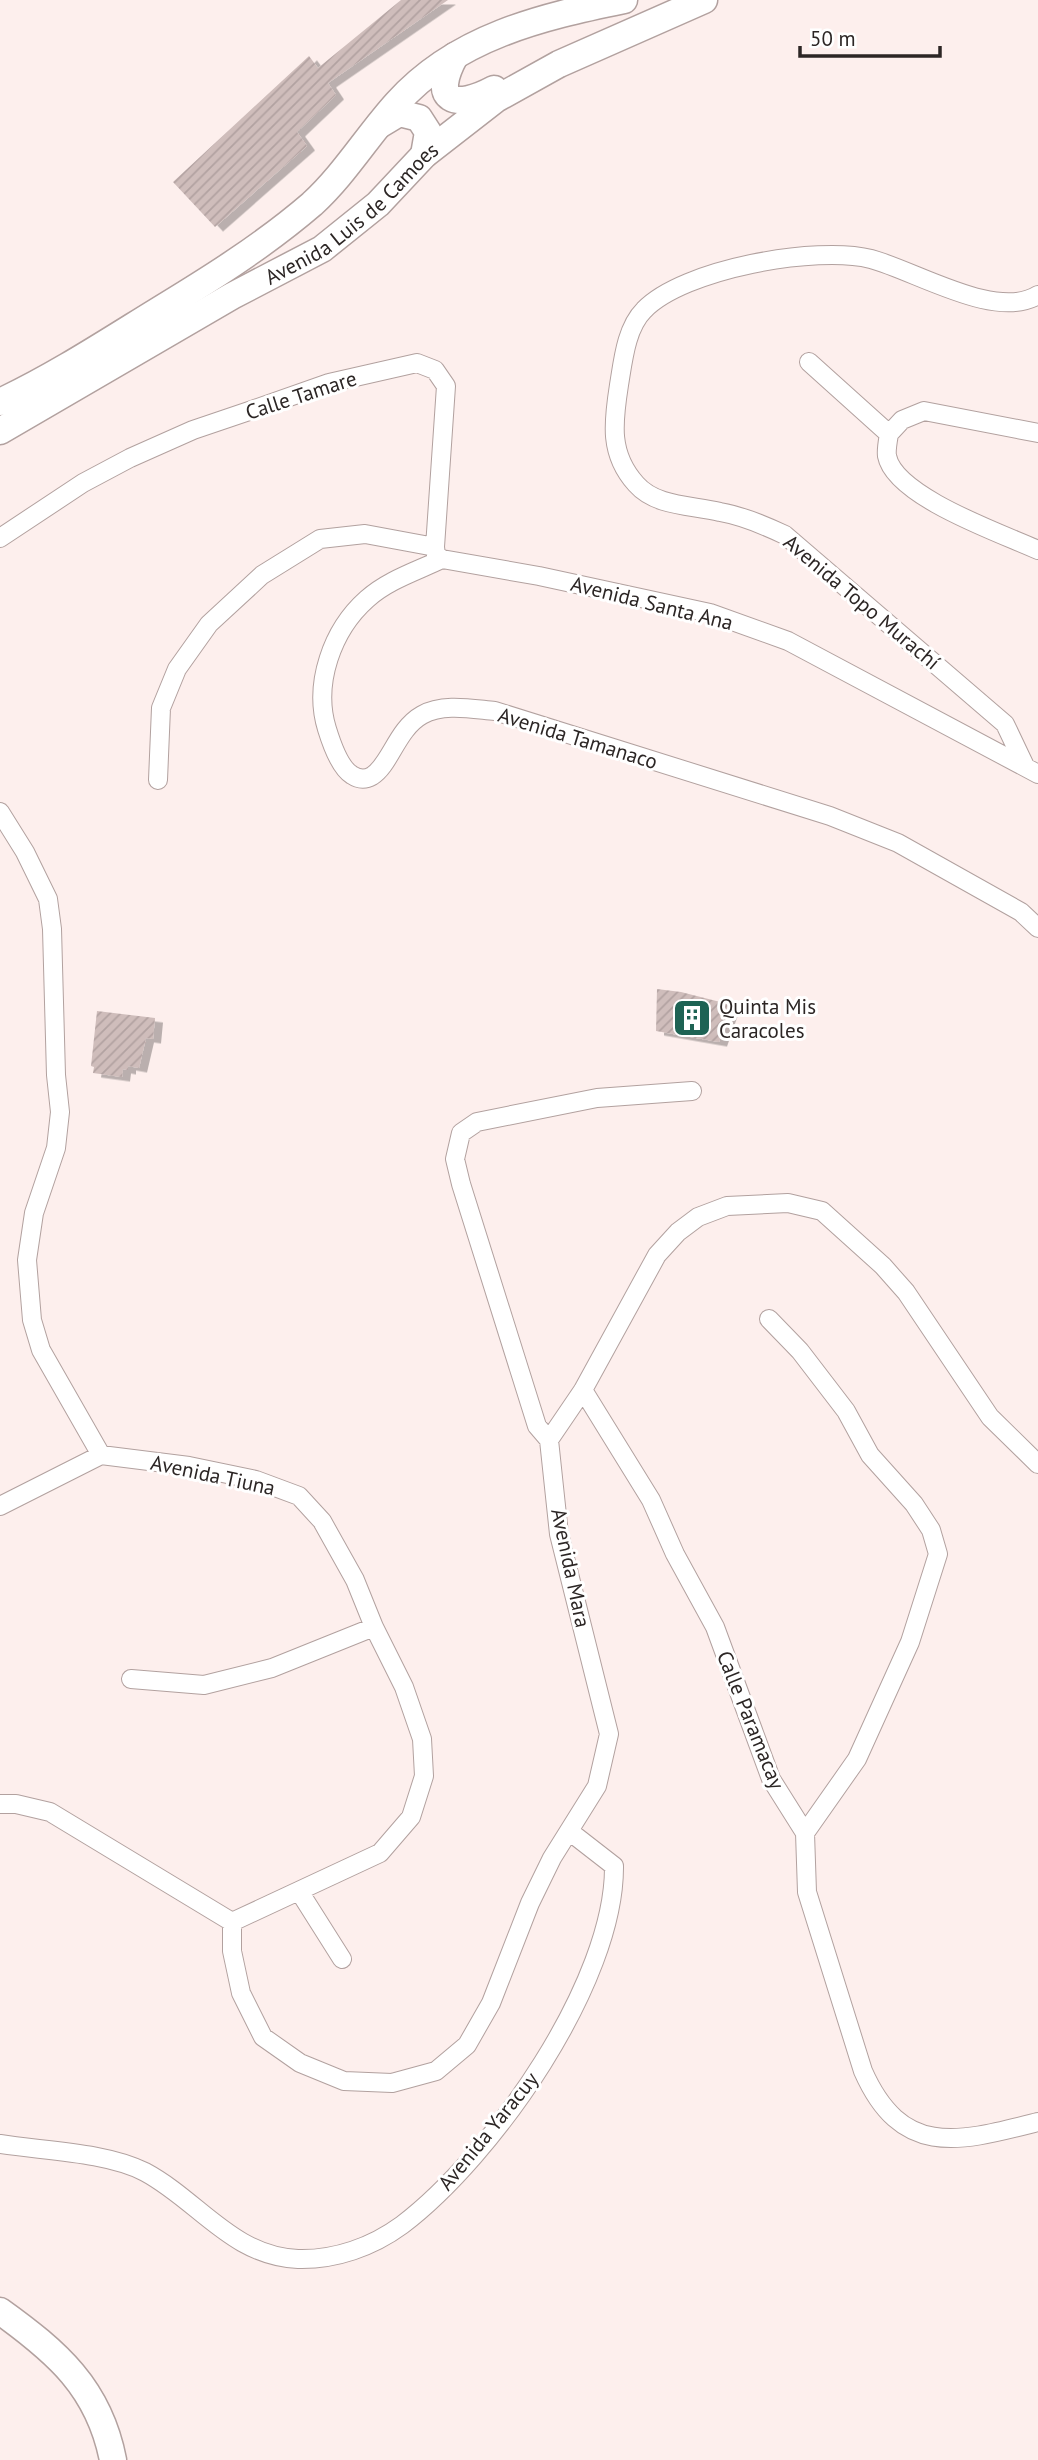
<svg xmlns="http://www.w3.org/2000/svg" width="1038" height="2460" viewBox="0 0 1038 2460" font-family="'PT Sans',sans-serif">
<style>
.building{fill:url(#building-hatch);filter:url(#shadow)}
.lines{fill:none;stroke-linecap:round;stroke-linejoin:round}
.street-casing{stroke:#b2a19f;stroke-width:20}
.secondary-casing{stroke:#b2a19f;stroke-width:29}
.street{stroke:#fff;stroke-width:18}
.secondary{stroke:#fff;stroke-width:26}
.labels{text-anchor:middle;dominant-baseline:central;stroke-width:6;stroke-linejoin:round;paint-order:stroke}
.street-label{font-size:21px;fill:#2c2625;stroke:#fff}
.poi-label{font-size:21px;fill:#2c2625;stroke:#fff;text-anchor:start}
</style>
<defs>
<pattern id="building-hatch" width="6" height="6" patternUnits="userSpaceOnUse" patternTransform="scale(1.75)"><rect width="6" height="6" fill="#cfbdbb"/><path d="M-1 1l2-2M0 6l6-6M5 7l2-2" fill="none" stroke="#b2a2a1"/></pattern>
<filter id="shadow"><feDropShadow dx="8" dy="4.5" stdDeviation="0" flood-color="#0004"/></filter>
</defs>
<rect width="100%" height="100%" fill="#fdefed"/>
<!-- building -->
<path class="building" d="M401,0H448L328,83L336,95L297,132L307,146L215,227L173,182L309,56L318,68Z
M657,989L681,992L732,1005L719,1042L656,1031Z
M97,1011L155,1018L153,1039L146,1038L139,1068L128,1066V1070L123,1069L122,1077L93,1073L94,1067L91,1066Z"/>
<g class="lines">
<defs>
<path id="street" d="M809,362L889,434
M1038,433L924,411L902,420L889,434C888,440 886,450 887,456C895,497 1003,534 1038,550
M0,538L83,483L130,458L193,430L252,410L329,383L417,363L435,370L446,386L435,547L436,555L442,559
M442,559C417,571 388,580 367,599C332,630 313,684 327,729C331,742 340,768 352,775C358,779 365,780 372,776C390,765 397,729 422,715C443,703 472,709 495,711L830,816L898,843L1021,912L1038,928
M442,559L539,576L710,613L788,641L1038,774
M1025,766L1005,724L785,535C764,525 743,516 720,512C692,505 656,507 636,484C609,454 613,423 619,385C623,361 626,328 644,310C683,269 817,245 871,259C916,271 996,321 1038,295
M158,780L161,708L177,669L209,624L262,575L320,539L365,534L435,547
M0,812L25,852L48,899L52,929L56,1075L60,1112L56,1148L34,1213L27,1260L32,1320L41,1350L101,1455L189,1466L256,1480L299,1496L322,1521L355,1580L374,1627L404,1687L422,1739L424,1776L411,1817L380,1853L232,1922
M769,1319L800,1351L846,1411L870,1455L914,1504L931,1530L938,1554L910,1642L857,1759L805,1833
M583,1390L651,1500L675,1554L715,1627L771,1779L805,1833L807,1892L863,2071C902,2159 959,2142 1038,2122
M549,1440L537,1426L461,1184L455,1159L461,1133L477,1122L597,1098L692,1091
M0,1506L101,1455
M131,1679L204,1685L272,1668L374,1627
M0,1804H16L50,1812L232,1922
M299,1891L342,1959
M232,1922V1951L241,1993L263,2037L300,2063L344,2081L392,2083L436,2071L467,2045L491,2003L530,1903L552,1858L597,1786L609,1734L559,1534L549,1440L583,1390L657,1255L678,1232L698,1217L727,1206L788,1203L822,1211L883,1266L906,1292L990,1417L1038,1464
M0,2144C44,2151 106,2152 145,2172C199,2201 232,2256 298,2259C335,2260 372,2247 402,2225C493,2156 615,1982 614,1866L569,1831"/>
<g id="secondary">
<path d="M455,56C430,102 455,110 494,89"/>
<path d="M379,125L399,113L419,118L428,132L424,155"/>
<path d="M0,402C53,377 101,346 151,315C207,281 262,247 312,204C344,175 368,135 397,103C456,37 541,17 624,0"/>
<path id="s1" d="M0,431L232,296L322,249L378,204L424,155L496,99L559,64L704,0"/>
<path d="M0,2311C57,2352 99,2388 113,2460"/>
</g>
</defs>
<!-- street casing -->
<use href="#street" class="street-casing"/>
<!-- secondary casing -->
<use href="#secondary" class="secondary-casing"/>
<!-- street -->
<use href="#street" class="street"/>
<!-- secondary -->
<use href="#secondary" class="secondary"/>
</g>
<!-- icons -->
<defs>
<symbol id="building-square" viewBox="-11 -11 22 22"><rect x="-9" y="-9" width="18" height="18" rx="4" fill="#1e6354" stroke="#fff"/><path d="M-4-6H4V6H1V3H-1V6H-4ZM-2.5-4.3h1.7v1.8h-1.7ZM.8-4.3h1.7v1.8H.8ZM-2.5-1h1.7V.8h-1.7ZM.8-1h1.7V.8H.8Z" fill="#fff"/></symbol>
</defs>
<g fill-rule="evenodd">
<use href="#building-square" x="670" y="996" width="44" height="44"/>
</g>
<g class="labels">
<!-- street labels -->
<g class="street-label">
<text stroke="none"><textPath href="#s1" startOffset="415">Avenida Luis de Camoes</textPath></text>
<text transform="translate(301 395) rotate(-18)">Calle Tamare</text>
<text transform="translate(862 602) rotate(40)">Avenida Topo Murachí</text>
<text transform="translate(652 603) rotate(14)">Avenida Santa Ana</text>
<text transform="translate(578 738) rotate(17)">Avenida Tamanaco</text>
<text transform="translate(213 1475) rotate(12)">Avenida Tiuna</text>
<text transform="translate(571 1568) rotate(78)">Avenida Mara</text>
<text transform="translate(751 1720) rotate(68)">Calle Paramacay</text>
<text transform="translate(488 2131) rotate(-51)">Avenida Yaracuy</text>
</g>
<!-- poi labels -->
<g class="poi-label">
<text x="719" y="1006">Quinta Mis<tspan x="719" dy="24">Caracoles</tspan></text>
</g>
</g>
<!-- scale -->
<path d="M800 46v10h140v-10" fill="none" stroke="#2c2625" stroke-width="3.5"/>
<text x="810" y="46" font-size="21" fill="#2c2625" stroke="#ffffff" stroke-width="5" paint-order="stroke">50 m</text>
</svg>
